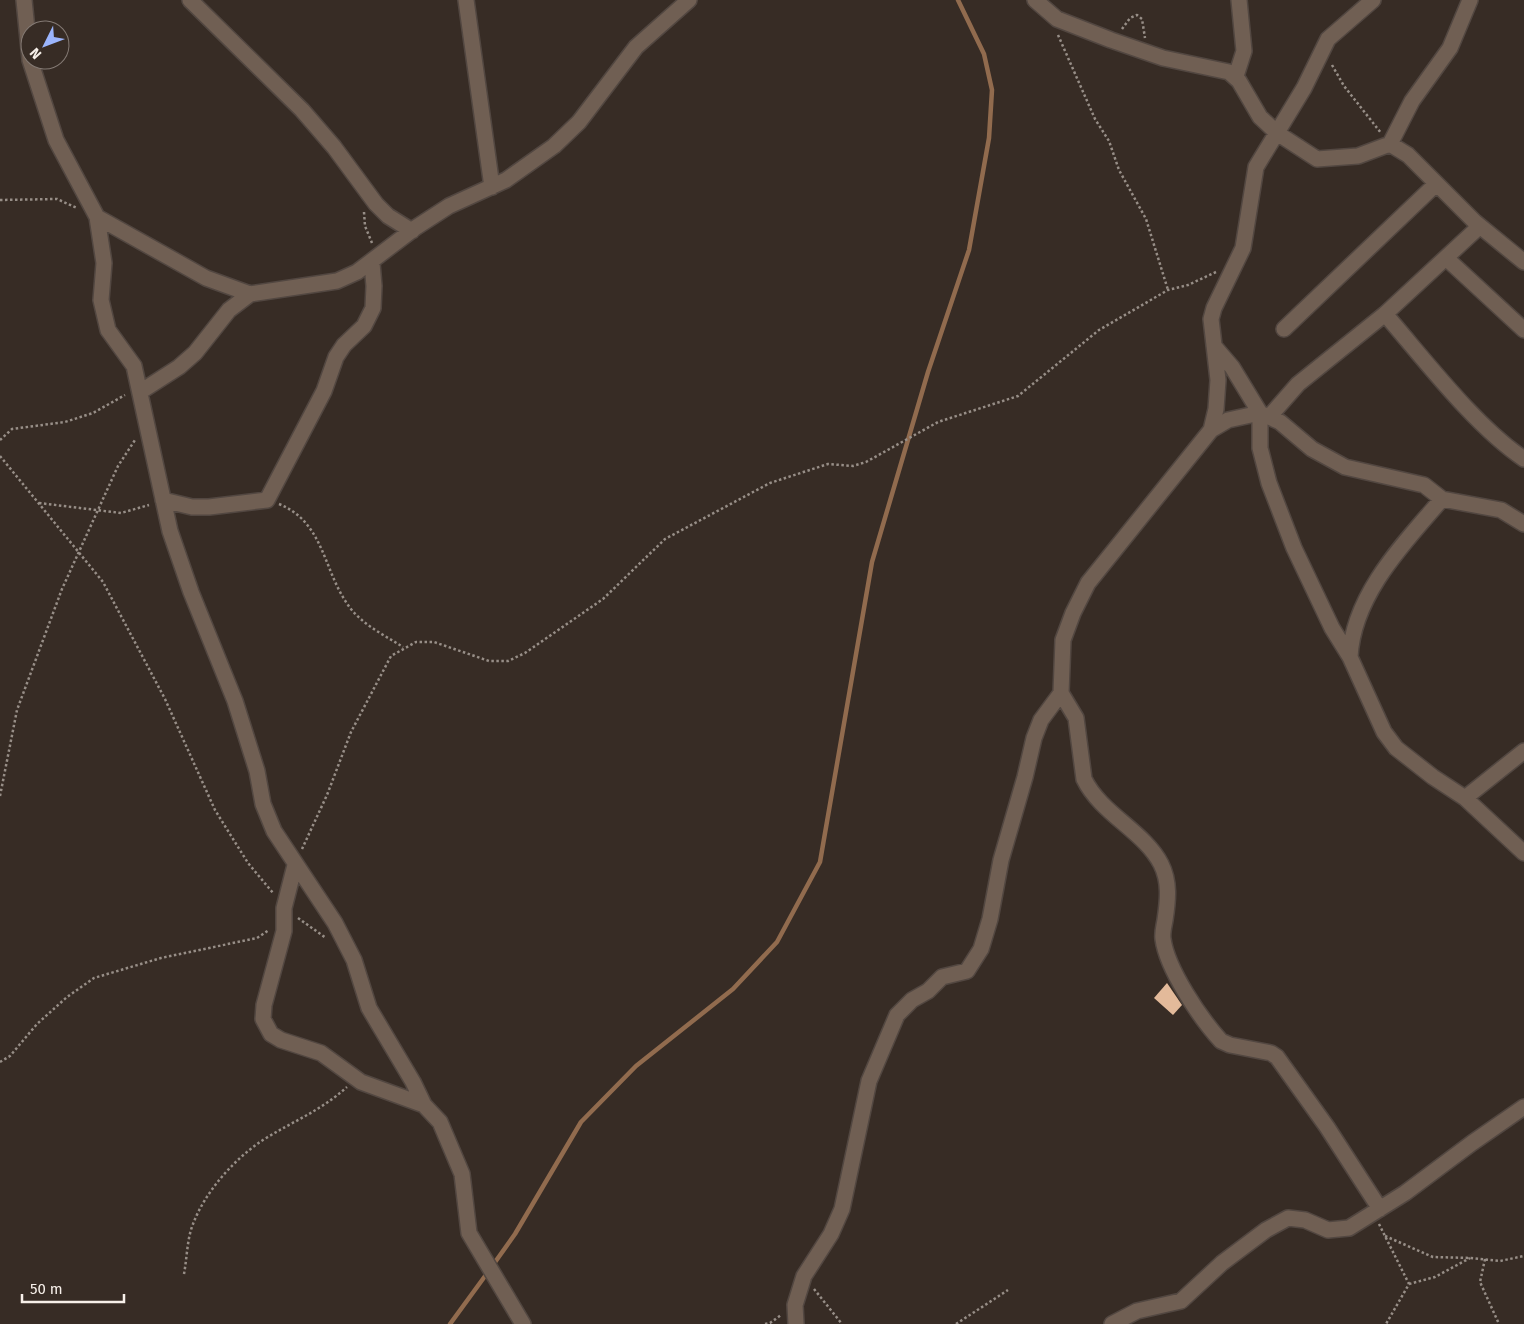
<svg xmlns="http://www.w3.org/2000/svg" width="1524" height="1324" viewBox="0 0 1524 1324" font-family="'Fira Sans',sans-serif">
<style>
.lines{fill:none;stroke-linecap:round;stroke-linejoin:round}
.stream{stroke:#916b4e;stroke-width:4.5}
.building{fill:#e3ba9a}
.minor-casing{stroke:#524741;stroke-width:18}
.path{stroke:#978e87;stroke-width:2.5;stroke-dasharray:2.5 2.5;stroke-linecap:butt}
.minor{stroke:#705f53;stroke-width:15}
</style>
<rect width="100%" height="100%" fill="#372c25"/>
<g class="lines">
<!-- stream -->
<path class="stream" d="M493,1265L515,1234L581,1122L636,1066L733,989L777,942L820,862L872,562L928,372L969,250L989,138L992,90L984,54L958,0
M450,1324L488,1272"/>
</g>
<!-- building -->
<path class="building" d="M1167,983L1182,1005L1173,1015L1154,998Z"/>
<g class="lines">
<defs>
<path id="minor" d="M24,0L30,59
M190,0L302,110L334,147L376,204L388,216L412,231
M466,0L492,187
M1035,0L1057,19L1111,40L1163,58L1229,72L1239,81L1260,117L1277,133L1317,159L1358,156L1390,144L1408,155L1475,222L1524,262
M30,60L56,140L97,217L104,263L101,300L108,330L134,366L170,531L191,592L235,701L257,771L263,804L274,831L335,923L354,960L369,1008L413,1082L424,1105L440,1122L462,1174L469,1233L523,1324
M1236,76L1244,51L1239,0
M1390,144L1412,101L1450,48L1470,0
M97,217L206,278L250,294
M1446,258L1524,330
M1385,314C1425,360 1474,425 1524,459
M1284,329L1435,185
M1214,346L1232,367L1260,413L1280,422L1312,449L1345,467L1424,485L1442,499L1501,510L1524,524
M140,392L179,367L195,353L229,310L250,294L337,281L357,272L415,228L449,206L506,180L554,146L579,122L636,47L689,0
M1269,417L1298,384L1385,314L1480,226
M1211,430L1228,420L1260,413V448L1269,483L1294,548L1332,628L1350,657L1384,732L1396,748L1433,777L1465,798L1524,853
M163,500L192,507H209L267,500L324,391L336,357L344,345L364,326L373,308L374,286L372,263
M1350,657C1353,595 1404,543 1442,499
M1061,693L1076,718L1084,779C1101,814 1144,831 1161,864C1170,882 1168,900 1165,920C1164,926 1162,933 1163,939C1167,969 1200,1018 1221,1041L1230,1045L1271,1053L1277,1057L1327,1127L1380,1209
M1465,798L1524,751
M295,865L284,908V931L264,1005L263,1019L271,1034L281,1040L321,1053L361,1082L424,1105
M796,1324L795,1305L804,1276L831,1234L842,1209L869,1081L897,1015L912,1000L928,991L942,977L967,971L981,949L990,919L1001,860L1025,777L1034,738L1041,720L1061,693L1063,640L1073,613L1088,583L1211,430L1216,409L1218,380L1211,319L1214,308L1243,248L1256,167L1304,88L1328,39L1373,0
M1112,1324L1137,1311L1181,1301L1222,1263L1266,1230L1288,1218L1305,1220L1328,1230L1349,1228L1405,1193L1472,1143L1524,1107"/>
</defs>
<!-- minor casing -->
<use href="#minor" class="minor-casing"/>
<!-- path -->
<path class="path" d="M1122,29L1130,18L1137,15L1142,19L1145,38
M1058,35L1095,119L1109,141L1119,170L1146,219L1168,290
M1332,65L1344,86L1381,133
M0,200L57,199L77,208
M364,212L365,226L372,243
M0,440L12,429L65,422L93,413L125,395
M0,456L103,582L165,699L215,810L248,863L273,893
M39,503L121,513L149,505
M279,504C324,522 323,570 348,605C361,624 384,635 403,647
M0,796L17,710L62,589L118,466L135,440
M302,849L327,795L351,732L391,656L416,642H434L489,661H508L525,653L603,599L665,539L770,483L828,464L853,466L866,462L938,422L1018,396L1099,330L1168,290L1188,285L1216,272
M298,918L326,938
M0,1062L10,1056L37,1024L67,997L94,978L161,958L257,938L269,930
M1379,1224L1409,1284L1386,1324
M1385,1236L1433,1257L1471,1258L1500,1261L1524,1256
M1485,1259L1480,1282L1499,1324
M184,1274C187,1258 187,1239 193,1224C205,1192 234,1159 263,1140C293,1121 319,1112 347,1087
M1409,1284L1435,1277L1470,1258
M814,1289L842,1324
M765,1324L770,1323L781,1315
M956,1324L1008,1290"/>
<!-- minor -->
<use href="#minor" class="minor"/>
</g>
<!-- north arrow -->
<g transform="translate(45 45) rotate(228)"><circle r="24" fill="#372c25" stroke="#847a74"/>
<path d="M0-4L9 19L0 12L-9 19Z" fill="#9bb5fd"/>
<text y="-8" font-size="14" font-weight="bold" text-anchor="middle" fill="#f7f0ea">N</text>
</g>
<!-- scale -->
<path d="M22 1294v8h102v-8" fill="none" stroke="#f7f0ea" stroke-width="2.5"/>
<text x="30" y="1294" font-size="15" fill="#f7f0ea" stroke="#372c25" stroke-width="4" paint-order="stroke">50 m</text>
</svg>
